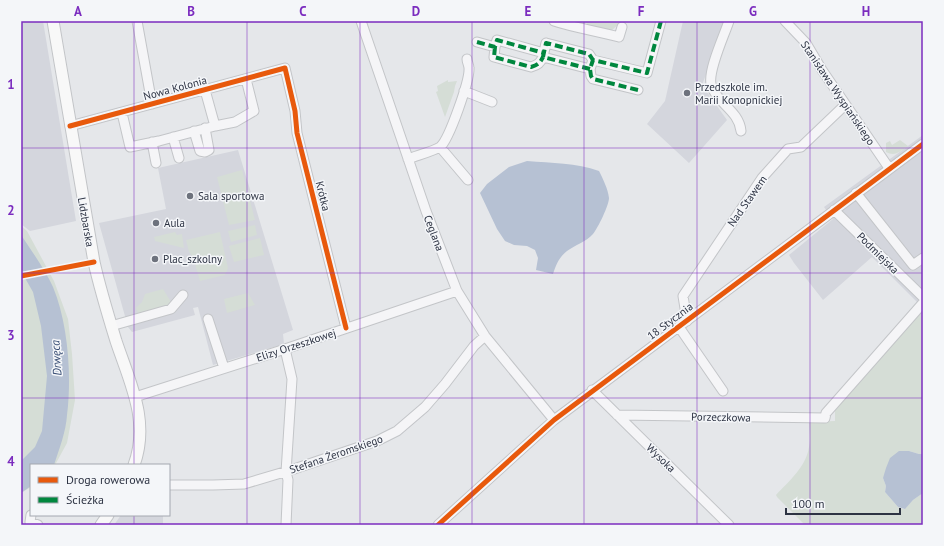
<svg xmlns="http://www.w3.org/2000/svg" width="944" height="546" viewBox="0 0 944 546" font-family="'PT Sans',sans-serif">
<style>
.built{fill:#d4d6dd}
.green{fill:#d5ddd6}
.water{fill:#b6c1d3}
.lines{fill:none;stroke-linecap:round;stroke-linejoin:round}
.minor-casing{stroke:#c3c5c8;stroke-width:11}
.major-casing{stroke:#c2c4c7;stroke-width:13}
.minor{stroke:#f5f5f7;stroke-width:9}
.major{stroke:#f8f8f8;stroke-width:11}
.quiet{stroke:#00873e;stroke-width:4;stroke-dasharray:8 4;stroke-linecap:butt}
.cycleway-casing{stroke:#f4f6f9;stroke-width:8}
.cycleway{stroke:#e8590c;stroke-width:5}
.grid{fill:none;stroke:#7b2cbf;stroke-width:1;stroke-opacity:0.55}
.poi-dot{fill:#6d727d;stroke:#f4f6f9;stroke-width:1.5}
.labels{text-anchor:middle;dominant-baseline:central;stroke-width:3;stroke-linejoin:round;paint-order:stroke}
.poi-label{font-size:11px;fill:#2d3343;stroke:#f4f6f9;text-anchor:start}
.street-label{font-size:11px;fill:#2d3343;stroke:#f4f6f9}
.water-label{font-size:12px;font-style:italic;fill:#394e75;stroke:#f4f6f9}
.neatline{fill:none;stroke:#7b2cbf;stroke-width:1.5}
.grid-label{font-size:13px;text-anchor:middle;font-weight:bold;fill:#7b2cbf}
</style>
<rect width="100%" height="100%" fill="#e5e7ea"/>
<!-- built -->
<path class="built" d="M21,21H43L76,221L30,231L21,224Z
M683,21H726L702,85L727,120L689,163L647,124L665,101Z
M923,135V308L872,257L823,300L794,263L789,255L833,219L824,207Z
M238,150L293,330L283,334L284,344L213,365L198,307L193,308L195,315L132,332L128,327L99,223L166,209L158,168Z
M121,515H163V525H114Z"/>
<!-- green -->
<path class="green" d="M585,21H622L610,32L590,27Z
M448,80V82L457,81L455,86L454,92L445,117L436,92L438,91L437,86Z
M900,140L908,146C901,151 895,157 886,152V143L890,141L892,145Z
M242,170L255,220L229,225L217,177Z
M255,225L257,235L231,242L228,231Z
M21,226L27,231L54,281L68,319L72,354L75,400L67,443L55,465H31V487L21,493Z
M175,232L177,235L182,234L184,248L155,241L154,237Z
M220,232L228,268L225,275L200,281L193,257L189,252L186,240Z
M260,238L264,255L234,262L229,246Z
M163,289L171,302L168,307L139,316L136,308L142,302L145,294Z
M248,293L255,305L227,313L224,299Z
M919,313H923V454H919L909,451L883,478L886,486L885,492L898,507L904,509L913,500L923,493V525H805L777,497L776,495C789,481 806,467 809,447C811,439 809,430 809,422L835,421V408Z"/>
<!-- water -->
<path class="water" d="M527,161C552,163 576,163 599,171C603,179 608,189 609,198C609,205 598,228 593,234C586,242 575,245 567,251C559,257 556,265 553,274L536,270L538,258L535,250L527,246L514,245L505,241L497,229L480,193L487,184L509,167Z
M21,235C31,250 46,271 53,287C68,323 72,376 67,415C66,432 59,449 54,465H31V486L21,493V461L35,447L42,431L47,376L41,326L33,292L21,271Z
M899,451H909L919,454H923V493L913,500L905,509L898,507L885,492L886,486L883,478L886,468L890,458Z"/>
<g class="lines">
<defs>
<path id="minor" d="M137,21L152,104
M361,21L426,211L457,291L485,336L554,420
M554,21C575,28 598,31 619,37L622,27
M729,21C724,36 708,70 711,84C715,102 739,110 741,131
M785,21L806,43L822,70L889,168
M477,42L495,47L497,40L544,53
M495,47L494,57L531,67C538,65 540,63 543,57
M590,69L543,57L546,43L589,54L593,60
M205,90L215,126
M638,90L593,79L591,76L590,69L593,60L647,73L661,21
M464,91L492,102
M122,113L130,147L159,141L215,126L235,122L254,111L246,79
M70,126L285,68L295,111L297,133L346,328
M194,131L200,151L205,152L209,150L205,128
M173,137L179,158
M152,142L156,163
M440,147L468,180
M408,159C415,156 434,151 440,147C449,140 470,80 469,68C469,65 467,62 467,59
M856,193L913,265L923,258
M834,210L923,297
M208,319L224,368
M687,321L683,296L762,178L788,149L801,147L845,105
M111,326L171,309L183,295
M679,327L723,391
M285,349L292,379L286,472L288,480L286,525
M592,390L729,525
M135,397L279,351L457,291
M617,415L825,418L826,413L834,404L923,303
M169,485H213L244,484L291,470L377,441L397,431L425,407L445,384L474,346L485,336
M31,515L30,522L38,525
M438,525L554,420L923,144"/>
<path id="major" d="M53,21L94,262C100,289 108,315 116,341C130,383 150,421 134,465
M101,525L108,515"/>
</defs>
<!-- minor casing -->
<use href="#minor" class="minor-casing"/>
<!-- major casing -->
<use href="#major" class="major-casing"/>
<!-- minor -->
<use href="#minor" class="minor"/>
<!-- major -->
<use href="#major" class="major"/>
<!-- quiet -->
<path class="quiet" d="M477,42L495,47L497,40L544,53
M495,47L494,57L531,67C538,65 540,63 543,57
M590,69L543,57L546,43L589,54L593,60
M638,90L593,79L591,76L590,69L593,60L647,73L661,21"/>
<defs>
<path id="cycleway" d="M70,126L285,68L295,111L297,133L346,328
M21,276L94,262
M438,525L554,420L923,144"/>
</defs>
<!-- cycleway casing -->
<use href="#cycleway" class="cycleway-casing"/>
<!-- cycleway -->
<use href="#cycleway" class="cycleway"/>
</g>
<!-- grid -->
<path class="grid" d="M134,21V465M247,21V525M360,21V525M472,21V525M584,21V525M697,21V525M810,21V525M21,148H923M21,273H923M21,398H923M134,515V525"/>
<!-- markers -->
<g class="poi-dot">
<circle cx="687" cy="93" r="4"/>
<circle cx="190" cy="196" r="4"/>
<circle cx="156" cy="223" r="4"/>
<circle cx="155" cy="259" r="4"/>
</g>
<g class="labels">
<!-- poi labels -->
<g class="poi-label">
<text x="695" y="87">Przedszkole im.<tspan x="695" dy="13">Marii Konopnickiej</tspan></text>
<text x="198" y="196">Sala sportowa</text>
<text x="164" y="223">Aula</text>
<text x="163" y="259">Plac_szkolny</text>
</g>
<!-- street labels -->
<g class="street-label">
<text transform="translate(175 88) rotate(-15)">Nowa Kolonia</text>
<text transform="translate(838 93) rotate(56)">Stanisława Wyspiańskiego</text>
<text transform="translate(323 196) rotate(76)">Krótka</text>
<text transform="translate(747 201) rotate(-55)">Nad Stawem</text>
<text transform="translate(86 222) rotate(80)">Lidzbarska</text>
<text transform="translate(434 233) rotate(69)">Ceglana</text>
<text transform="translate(878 253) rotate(45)">Podmiejska</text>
<text transform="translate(670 321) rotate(-37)">18 Stycznia</text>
<text transform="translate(296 345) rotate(-18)">Elizy Orzeszkowej</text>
<text transform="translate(721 417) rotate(1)">Porzeczkowa</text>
<text transform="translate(336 454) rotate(-19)">Stefana Żeromskiego</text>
<text transform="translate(661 458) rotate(44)">Wysoka</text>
</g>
<!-- water labels -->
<g class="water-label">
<text transform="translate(56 358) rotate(-93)">Drwęca</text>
</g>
</g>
<!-- border -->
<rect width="944" height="546" fill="none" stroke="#f4f6f9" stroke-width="44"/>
<!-- legend -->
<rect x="30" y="464" width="140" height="52" fill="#f4f6f9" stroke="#a4a8b0"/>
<rect x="38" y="477" width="20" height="6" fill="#e8590c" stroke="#a4a8b0"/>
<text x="66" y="484" font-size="12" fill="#2d3343">Droga rowerowa</text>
<rect x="38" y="497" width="20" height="6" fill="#00873e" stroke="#a4a8b0"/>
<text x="66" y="504" font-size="12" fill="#2d3343">Ścieżka</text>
<!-- scale -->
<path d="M786 508v6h114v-6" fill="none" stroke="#2d3343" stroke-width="2"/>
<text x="792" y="508" font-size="12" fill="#2d3343" stroke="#f4f6f9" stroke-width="3" paint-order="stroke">100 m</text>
<rect x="22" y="22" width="900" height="502" class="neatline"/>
<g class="grid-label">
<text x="78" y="16">A</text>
<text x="191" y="16">B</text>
<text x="303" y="16">C</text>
<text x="416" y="16">D</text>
<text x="528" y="16">E</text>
<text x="641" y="16">F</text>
<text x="753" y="16">G</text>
<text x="866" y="16">H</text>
<text x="11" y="89">1</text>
<text x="11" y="215">2</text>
<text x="11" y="340">3</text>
<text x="11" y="466">4</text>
</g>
</svg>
